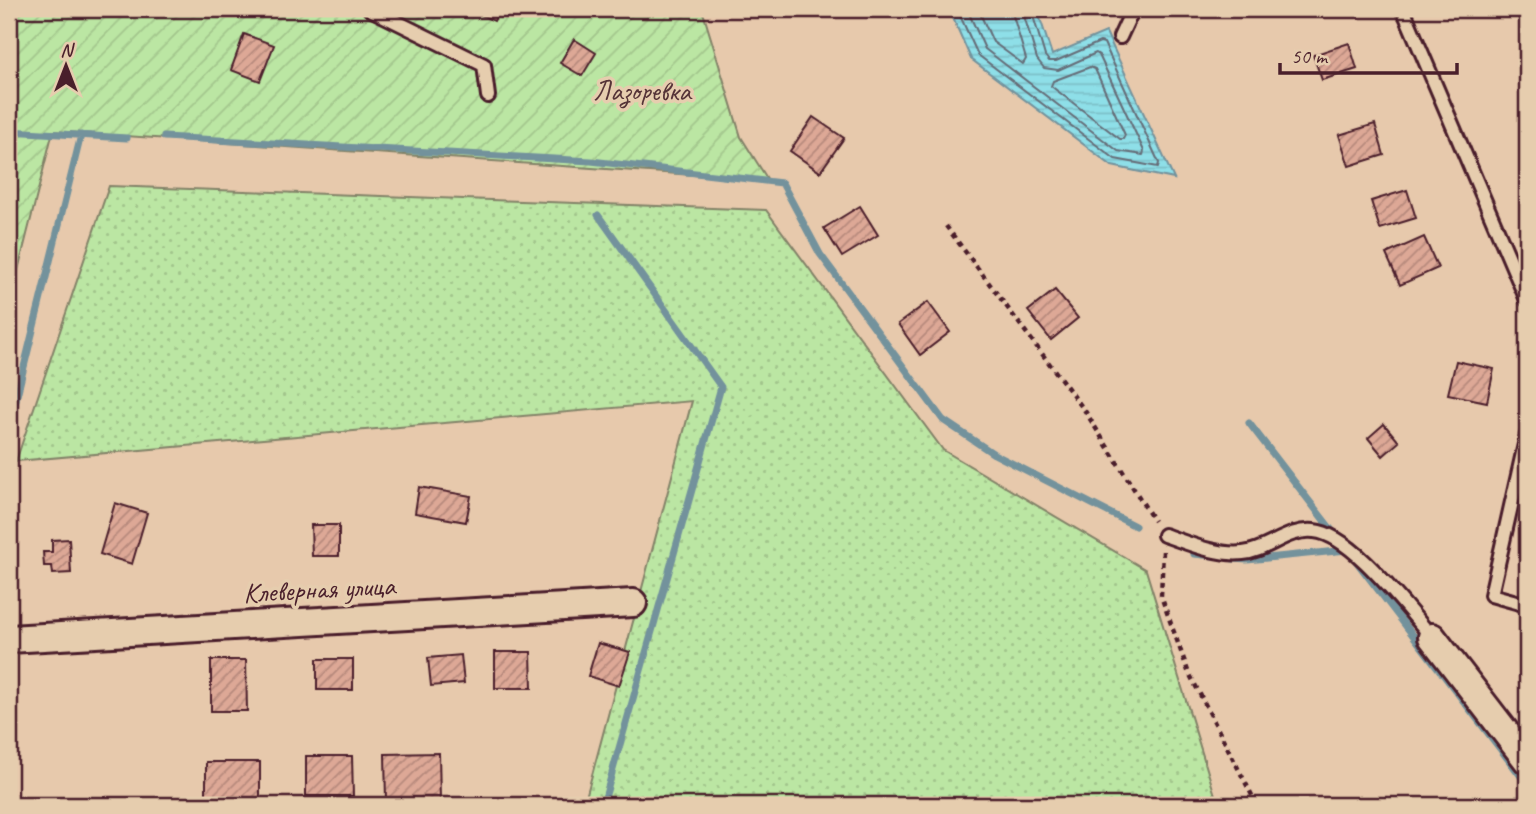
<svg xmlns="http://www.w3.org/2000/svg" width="1536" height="814" viewBox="0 0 1536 814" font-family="Caveat,sans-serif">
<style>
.grass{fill:url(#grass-dots);stroke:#828267;stroke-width:2}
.garden{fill:url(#garden-furrows);stroke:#828267;stroke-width:2}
.water{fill:url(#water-rules);stroke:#73929c;stroke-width:2}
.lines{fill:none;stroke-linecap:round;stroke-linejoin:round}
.shore{stroke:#656c77;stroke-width:2}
.stream{stroke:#73929c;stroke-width:7}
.building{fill:url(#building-hatch);stroke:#4a1f2b;stroke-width:2}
.service-casing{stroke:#4a1f2b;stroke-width:18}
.minor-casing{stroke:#4a1f2b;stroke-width:32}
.path{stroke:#4a1f2b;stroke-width:4.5;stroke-dasharray:5 5;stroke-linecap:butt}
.service{stroke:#e6cdae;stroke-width:12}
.minor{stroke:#e6cdae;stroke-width:26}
.labels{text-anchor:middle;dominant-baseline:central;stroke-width:7;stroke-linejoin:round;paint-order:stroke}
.park-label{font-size:28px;fill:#553337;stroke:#e6cdae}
.street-label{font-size:28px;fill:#4a1f2b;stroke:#e6cdae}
</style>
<defs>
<pattern id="grass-dots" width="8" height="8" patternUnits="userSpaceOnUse" patternTransform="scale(1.75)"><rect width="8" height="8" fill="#bbe6a3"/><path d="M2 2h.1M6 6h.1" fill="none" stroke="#a2c58c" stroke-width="1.8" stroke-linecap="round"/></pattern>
<pattern id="garden-furrows" width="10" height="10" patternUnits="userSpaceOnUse" patternTransform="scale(1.75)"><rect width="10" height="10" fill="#bbe6a3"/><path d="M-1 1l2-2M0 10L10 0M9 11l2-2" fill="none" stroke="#a2c58c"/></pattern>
<pattern id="water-rules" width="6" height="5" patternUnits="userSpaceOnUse" patternTransform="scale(1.75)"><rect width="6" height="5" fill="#8edfe8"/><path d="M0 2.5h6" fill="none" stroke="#7cbfc7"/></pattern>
<pattern id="building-hatch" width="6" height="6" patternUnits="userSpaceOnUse" patternTransform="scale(1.75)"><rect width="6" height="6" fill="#dda896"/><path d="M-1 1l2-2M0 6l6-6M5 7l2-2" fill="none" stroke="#b5887b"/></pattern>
</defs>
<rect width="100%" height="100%" fill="#e7c9ac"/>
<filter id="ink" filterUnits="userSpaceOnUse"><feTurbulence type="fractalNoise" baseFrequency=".0143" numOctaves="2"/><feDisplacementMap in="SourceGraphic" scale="14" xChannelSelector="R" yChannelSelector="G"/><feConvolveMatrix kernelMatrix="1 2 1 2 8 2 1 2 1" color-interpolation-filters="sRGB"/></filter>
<g filter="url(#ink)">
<!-- grass -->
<path class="grass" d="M109,186L766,210L943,450L1146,570L1218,805H584L692,401L16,461Z"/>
<!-- garden -->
<path class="garden" d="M9,9H702L741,137L768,180L53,131L9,306Z"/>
<!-- water -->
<path class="water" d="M949,9H1037L1052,55L1106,32L1174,179L1112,166L971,59Z"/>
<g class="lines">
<!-- shore -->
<path class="shore" d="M957,9L978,55L1115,159L1158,167L1159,163L1104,43L1100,42L1056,61H1049L1045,56L1031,9
M967,9L985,49L1118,151L1143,155L1144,151L1099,55L1096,53L1058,70L1044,68L1037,59L1022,9
M978,9L993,42L1023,64L1026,59L1011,9
M1090,67L1095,69L1125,135L1123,139H1120L1051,86L1053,81Z"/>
<!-- stream -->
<path class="stream" d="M9,131L127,138
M164,137L591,161L782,183L820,254L943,420L994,454L1135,526
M598,215L721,387L603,805
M1249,423L1337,537
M9,428L81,135
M1194,554L1214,556
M1353,557L1527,784
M1233,559L1247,560L1347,550"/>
</g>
<!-- building -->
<path class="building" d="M468,9H500L494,21Z
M244,34L274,45L260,81L231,70Z
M574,39L596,53L582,76L560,63Z
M1349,43L1357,69L1322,80L1313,55Z
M813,117L844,138L820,172L790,151Z
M1375,124L1384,155L1349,166L1339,135Z
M1407,190L1416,218L1380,229L1371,201Z
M860,206L878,235L842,257L824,228Z
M1424,237L1438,268L1400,285L1386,254Z
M1055,290L1078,318L1051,340L1028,311Z
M928,302L950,332L920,355L898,324Z
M1456,361L1494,369L1487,402L1448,394Z
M1384,424L1399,442L1383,456L1368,438Z
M419,487L471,496L466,522L415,513Z
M115,503L147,513L132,564L100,554Z
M311,525H339V556H312Z
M69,539L71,573L53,574L52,566H44L43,552H52V540Z
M598,643L630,652L619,686L588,676Z
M495,652H531L532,688H495Z
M461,655L464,683L431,686L428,658Z
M317,659H353V690H317Z
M211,660H246L247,711H211Z
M439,753L440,800L386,801L385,754Z
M306,756H352L353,796H306Z
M206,762H260V805H206Z"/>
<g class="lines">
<defs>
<path id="service" d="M370,9L484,65L488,96
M1403,9L1527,300
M1120,37L1133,9
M1527,435L1491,595L1527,605
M1164,535C1188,543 1217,556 1243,553C1267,551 1288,528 1314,531C1352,534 1406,608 1432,637"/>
<path id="minor" d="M1432,637L1527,760
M9,639L633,603"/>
</defs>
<!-- service casing -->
<use href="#service" class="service-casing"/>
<!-- minor casing -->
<use href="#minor" class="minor-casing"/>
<!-- path -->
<path class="path" d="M946,226L1085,411L1154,521
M1163,551L1161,596L1188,671L1257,805"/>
<!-- service -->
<use href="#service" class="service"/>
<!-- minor -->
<use href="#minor" class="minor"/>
</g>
</g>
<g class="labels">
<!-- park labels -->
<g class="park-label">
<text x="642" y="90">Лазоревка</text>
</g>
<!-- street labels -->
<g class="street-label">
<text transform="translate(319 589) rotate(-3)">Клеверная улица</text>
</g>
</g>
<!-- margin -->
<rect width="1536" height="814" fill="none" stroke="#e6cdae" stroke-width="35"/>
<rect x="18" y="18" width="1501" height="779" fill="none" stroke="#4a1f2b" stroke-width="2.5" filter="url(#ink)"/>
<!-- north arrow -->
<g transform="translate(66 66)" stroke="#e6cdae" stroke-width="5" paint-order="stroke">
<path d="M0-5L12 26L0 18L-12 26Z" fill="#4a1f2b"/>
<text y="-10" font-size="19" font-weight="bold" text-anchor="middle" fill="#4a1f2b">N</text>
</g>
<!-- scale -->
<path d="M1280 63v10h177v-10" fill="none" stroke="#4a1f2b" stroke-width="3.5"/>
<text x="1291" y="63" font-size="21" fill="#4a1f2b" stroke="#e6cdae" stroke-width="5" paint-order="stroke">50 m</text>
</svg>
